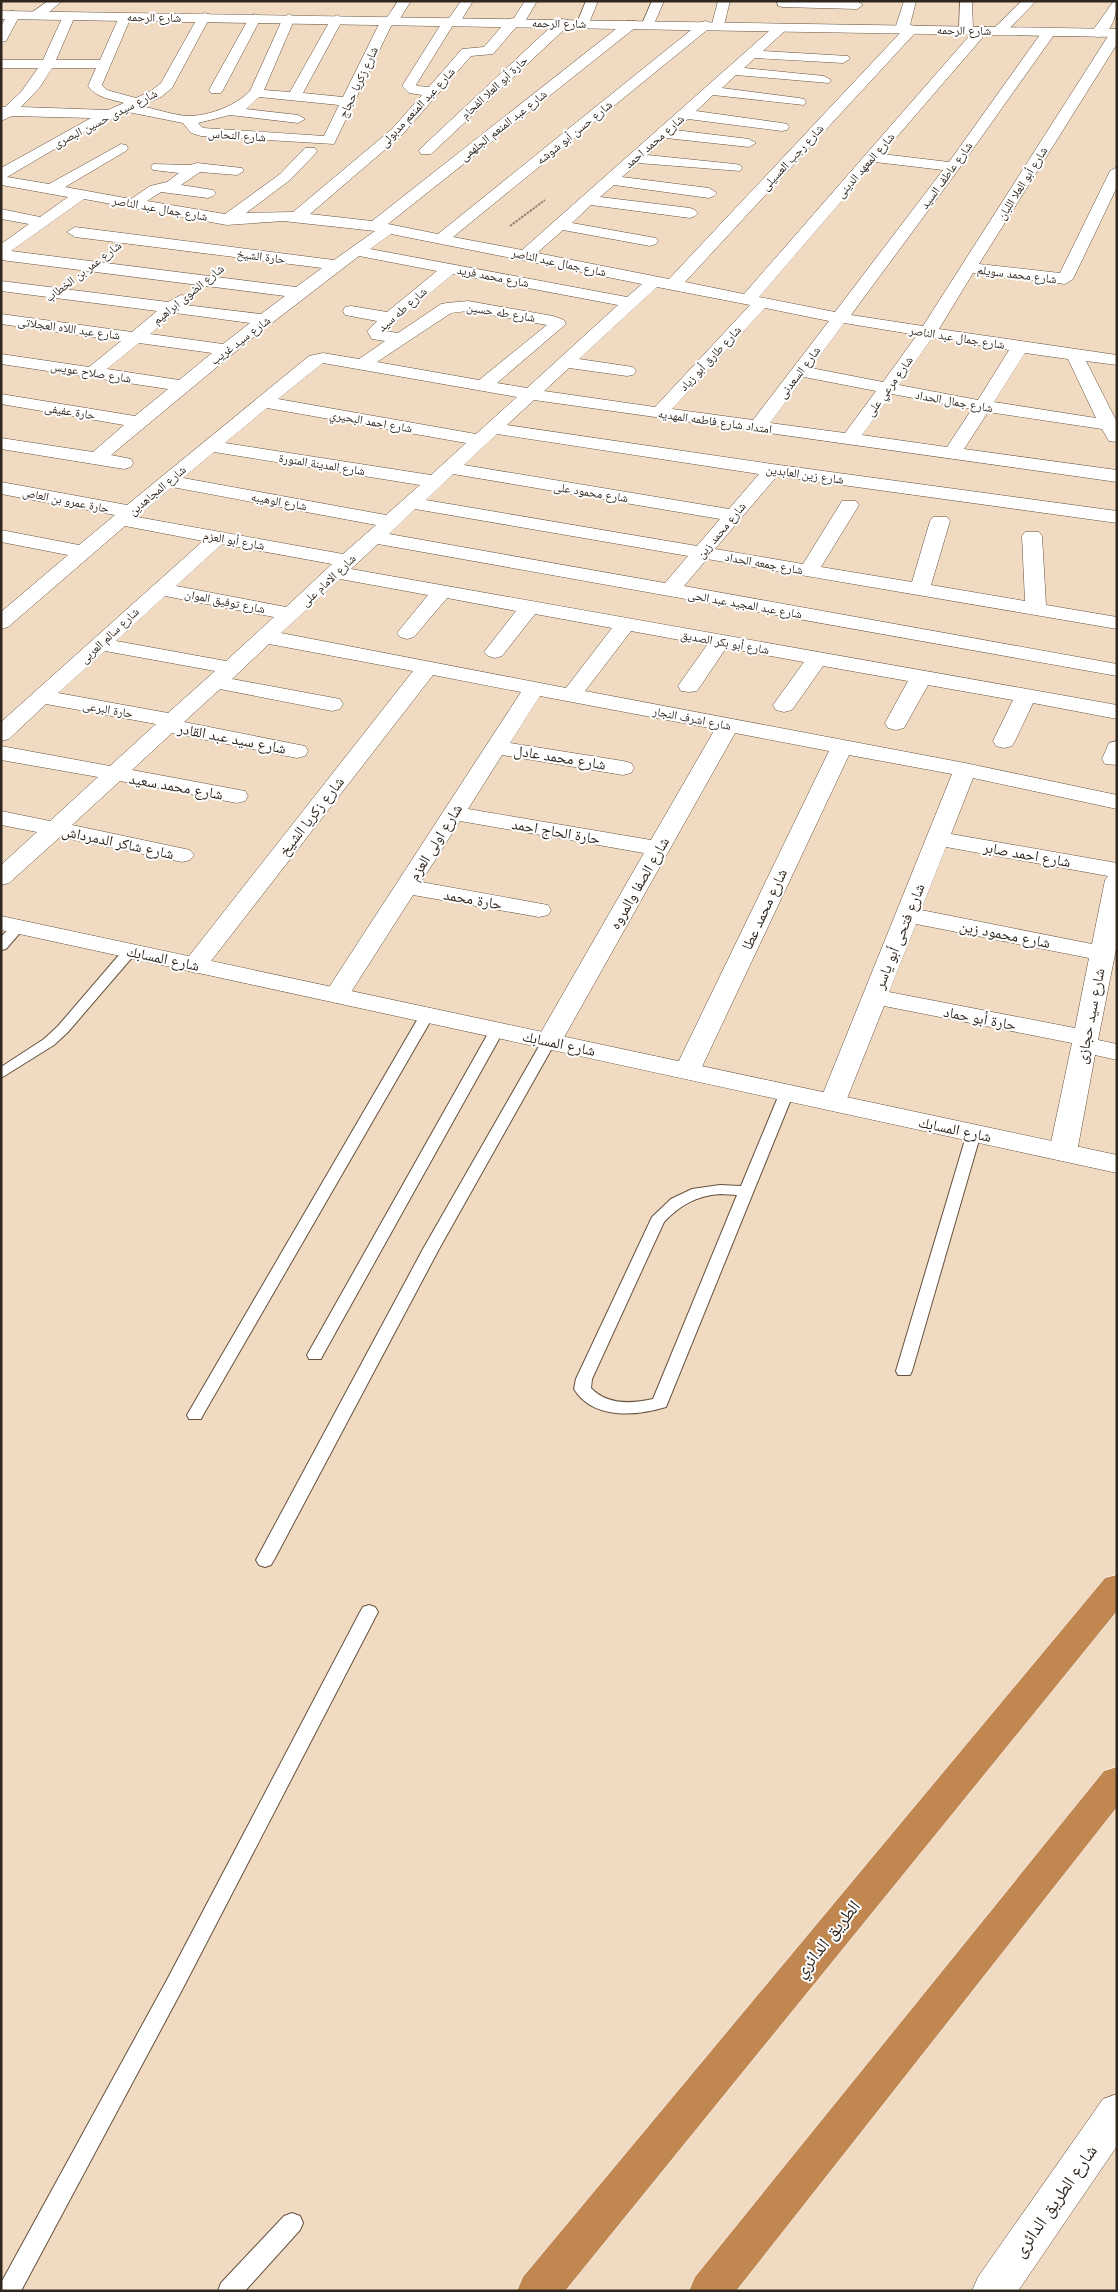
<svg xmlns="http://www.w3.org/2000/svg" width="1118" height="2292" viewBox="0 0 1118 2292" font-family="Montserrat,'Noto Naskh Arabic',sans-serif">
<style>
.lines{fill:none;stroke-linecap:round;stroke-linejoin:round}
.service-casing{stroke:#65523d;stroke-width:2}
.minor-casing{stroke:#65523d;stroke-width:1}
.tertiary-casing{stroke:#65523d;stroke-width:1}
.motorway-casing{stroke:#fff;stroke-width:1}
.path{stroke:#948473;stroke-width:2;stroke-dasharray:2.5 1;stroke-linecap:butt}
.service{fill:#fff;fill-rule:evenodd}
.minor{fill:#fff;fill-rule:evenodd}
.tertiary{fill:#fff;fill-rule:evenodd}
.motorway{fill:#c08751;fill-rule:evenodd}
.labels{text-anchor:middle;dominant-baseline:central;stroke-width:4;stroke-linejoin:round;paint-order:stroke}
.far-street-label{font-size:12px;fill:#2f261d;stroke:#fff}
.street-label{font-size:15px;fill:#2f261d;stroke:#fff}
.near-street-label{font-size:18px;fill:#2f261d;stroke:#fff}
</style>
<rect width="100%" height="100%" fill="#f1dac2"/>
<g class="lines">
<defs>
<path id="service" d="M18,923L25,927L6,949L1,950V937L13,924Z
M130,947L137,951L135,954L68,1032L54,1045L1,1078V1067L44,1039L58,1026L125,948Z
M427,1011L434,1015L203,1415L201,1419H189L187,1415L420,1015Z
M497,1026L504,1030L323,1355L321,1359H309L307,1355L490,1030Z
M549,1037L556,1041L439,1249L274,1560L271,1565L265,1567L259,1565L256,1560L423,1249L542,1041Z
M787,1088L794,1092L666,1407C636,1416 593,1420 574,1389L576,1379L652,1217L671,1199L692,1189L720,1185L741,1186L780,1092ZM720,1194L737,1195L653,1399C631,1404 607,1405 591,1388L592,1379L664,1222C680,1205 696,1196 720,1194Z
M974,1128L981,1133L912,1371L910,1375H898L896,1371L967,1133Z
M369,1605L375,1607L378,1612L182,1990L21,2291H1V2283L168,1978L360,1612L363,1607Z
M292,2213L300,2216L303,2223L300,2230L245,2291H218L221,2283L284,2216Z"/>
<path id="minor" d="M48,1H62L41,19H31L30,16L31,13Z
M398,1H411L397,23L392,24L334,144L201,136L191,133L183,123L128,112L89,129L7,177L49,184L121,144L126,145L128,148L126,151L65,187L131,199L150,186L167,182L179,173L153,170L151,167L153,164L190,165L197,163L242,168L244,171L237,175L200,172L181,185L213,190L216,193L213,196L208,198L161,192L147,201L225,214L280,174L305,148H315L317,151L315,154L290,180L246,213L293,212L392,129L422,95L409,93L402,86L443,21L450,17L461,1H473L459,24L453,25L416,85L418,86L429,87L462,49L484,47L508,19L514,18L525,1H537L523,25L517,26L493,54L471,56L402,135L310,214L372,221L626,21H636L637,24L636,27L388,224L438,234L701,22L706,21L712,24L718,1H730L723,29L718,30L712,26L453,237L522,250L777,24H787L789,27L763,51L848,56L850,59L843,63L755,58L744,68L824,76L831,80L829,83L736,75L722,88L799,98L804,99L806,102L804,105L713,95L696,111L782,123L787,124L789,127L787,130L782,131L688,119L675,130L749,139L756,143L749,147L666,138L647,155L735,164L740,165L742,168L740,171L638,163L622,177L709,188L717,193L714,196L709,198L614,185L600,197L690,208L695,210L698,213L695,216L690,218L591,205L572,223L656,238L658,241L656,244L650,246L563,230L537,253L669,279L900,33L895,29L904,1H916L910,25L916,26L918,29L916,32L685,282L744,294L977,27H987L989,30L882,154L949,162L1044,29H1054L1056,32L958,170L851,315L923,326L1110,33L1117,29V44L979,264L1060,273L1110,171L1117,167V187L1073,279L1065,284L973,273L939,329L1117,355V365L1086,361L1117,422V442L1109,441L1102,429L988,412L964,449L1117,470V482L534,400L507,425L772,464L1117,511V523L777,476L715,549L803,564L842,501H856L859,505L821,567L912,582L930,521L933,517H947L950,521L931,585L1025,601L1022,536L1025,532H1039L1042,536L1046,605L1117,617V629L707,559L684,586L1117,664V676L378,544L351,569L1117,705V719L1033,703L1015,741L1012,746L1004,748L996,746L993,741L1013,700L928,685L904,728L896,730L888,728L885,723L908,681L823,666L792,710L784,712L776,710L773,705L804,662L726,648L697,691L689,692L681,691L678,686L707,645L631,631L585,691L965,763L1117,795V809L973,778L951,834L1117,863V944L1098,1040L1117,1044V1060L1095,1055L1077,1152L1073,1158L1063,1161L1053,1158L1049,1152L1072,1043L884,1006L846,1101L843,1107L833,1109L823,1107L820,1101L952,774L849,755L700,1071L696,1077L687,1079L678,1077L674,1071L829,751L735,733L562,1041L558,1047L549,1049L540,1047L536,1041L644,853L460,821L421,882L548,905L551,910L548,915L539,917L413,895L346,1000L337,1003L328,1000L324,995L521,692L433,675L204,970L195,973L186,970L182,965L413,671L269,644L232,679L340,699L343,704L340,709L332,711L220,689L184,722L305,746L308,751L305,756L297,758L172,733L132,770L245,791L248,796L245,801L237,803L120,781L72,825L190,850L194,855L190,860L182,862L60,837L9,883L1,885V865L37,832L1,825V811L50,821L98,777L1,760V746L110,766L156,724L46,704L9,739L1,741V722L203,541L125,526L8,627L1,629V612L68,555L1,542V530L79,545L115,515L1,494V482L127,505L309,356L323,353L359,359L385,341L372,339L367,331L377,321L345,315L343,311L345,307L351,306L387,312L437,271L359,256L246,343L111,455L131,459L133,463L131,467L124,469L1,449V438L93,452L124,425L1,404V394L135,416L168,389L1,364V354L89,367L121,341L1,324V314L132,332L157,311L1,291V281L168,302L181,295L187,296L189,300L185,305L261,314L285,296L1,260V244L29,224L1,219V209L40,217L68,197L1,185V168L91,118L12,116L1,121V107H5L21,92L38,68H1V60H43L63,16L69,12L75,16L56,60H100L119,17L120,14H130L131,17L102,85L107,90L136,98L151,91L161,83L198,17L204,13L209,14L210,17L172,88L161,97L141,106C156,109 173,115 188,116C209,116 235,106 250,91L283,18L289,14L295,18L264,90L290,92L331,19L337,15L343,19L303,93L343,97L381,20L388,16ZM52,68H96L88,86C97,98 110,99 124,103L108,110L21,107L40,87ZM259,97L339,105L324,136L203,128L198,123L230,115L298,123L305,119L298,115L246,109ZM875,162L943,170L835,312L759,297ZM84,199L227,225L283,221L375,231L334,260L75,227L67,232L75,237L322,268L296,287L11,251ZM391,234L642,284L627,297L370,249ZM453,274L618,305L527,388L497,383L566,324L564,320L553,316L468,301L447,303L441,304L398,333L385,331ZM657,287L750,305L655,407L544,391L569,368L627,376L633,375L636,371L633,367L579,359ZM765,308L829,321L753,420L672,409ZM468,311L547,325L479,380L377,362L451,313ZM175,313L250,323L223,344L150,334ZM844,323L917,335L883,382L811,368ZM932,338L1009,350L978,400L899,385ZM139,343L212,353L179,380L107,369ZM1025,353L1068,359L1096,418L994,402ZM323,363L517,397L476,434L278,399ZM804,377L876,391L845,433L770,423ZM892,394L972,409L947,447L862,435ZM267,408L466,443L431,475L225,443ZM497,434L759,474L729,509L464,465ZM214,452L420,485L386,515L183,478ZM453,474L720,519L697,546L426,500ZM172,487L376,525L343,554L137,517ZM415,509L688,556L665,583L389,534ZM222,544L332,564L286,607L176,586ZM340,579L428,595L397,633L400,637L407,639L414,637L447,598L516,611L484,652L488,656L495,658L502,656L535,614L612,628L566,688L281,633ZM165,596L274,617L226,661L116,641ZM105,651L215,671L168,713L58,693ZM540,696L715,729L651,840L468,809L502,755L623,775L631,773L634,768L631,763L623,761L510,743ZM946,847L1108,876L1105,880L1092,944L921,910ZM916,924L1089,958L1075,1028L889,992Z
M586,1H598L589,23L583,27L577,23Z
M652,1H664L654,24L648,28L642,24Z
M777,1H857L863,5L857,9L782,7L778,6Z
M960,1H972L973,30L971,33H961L959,30Z
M1022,1H1036L1004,34H994L992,31L994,28Z
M1117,1C1117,13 1112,34 1098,37L1093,36L1091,33L1113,2Z
M14,11L20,15L6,41L1,42V26L9,12Z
M255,14L261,18L223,90L221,93H211L209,90L249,18Z
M563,19L568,20L569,23L568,26L431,154H421L419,151L421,148L558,20Z
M1117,741V765L1105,764L1102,759L1109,743Z"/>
<path id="tertiary" d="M1,11L1117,29V37L1,19Z
M1,916L1117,1155V1173L1,930Z
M1117,2094V2146L1018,2291H972L978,2277L1103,2099Z"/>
<path id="motorway" d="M1117,1575V1611L565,2291H517L523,2277L1105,1578Z
M1117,1767V1807L736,2291H689L695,2277L1104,1771Z"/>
</defs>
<!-- service casing -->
<use href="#service" class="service-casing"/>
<!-- minor casing -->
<use href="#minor" class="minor-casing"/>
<!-- tertiary casing -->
<use href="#tertiary" class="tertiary-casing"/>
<!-- motorway casing -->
<use href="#motorway" class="motorway-casing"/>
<!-- path -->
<path class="path" d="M510,226L545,200"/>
<!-- service -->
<use href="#service" class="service"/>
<!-- minor -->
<use href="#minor" class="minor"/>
<!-- tertiary -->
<use href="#tertiary" class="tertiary"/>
<!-- motorway -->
<use href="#motorway" class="motorway"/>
</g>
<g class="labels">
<!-- far-street labels -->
<g class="far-street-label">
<text transform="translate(154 17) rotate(1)">شارع الرحمه</text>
<text transform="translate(559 23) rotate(1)">شارع الرحمه</text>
<text transform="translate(964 30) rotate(1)">شارع الرحمه</text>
<text transform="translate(358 82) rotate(-65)">شارع زكريا حجاج</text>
<text transform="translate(494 87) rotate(-43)">حارة أبو العلا الفحام</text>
<text transform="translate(417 107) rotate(-47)">شارع عبد المنعم مدبولى</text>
<text transform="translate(105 118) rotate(-27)">شارع سيدى حسين البصرى</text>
<text transform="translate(503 125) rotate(-38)">شارع عبد المنعم الجلهمى</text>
<text transform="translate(574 132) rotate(-39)">شارع حسن أبو شوشه</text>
<text transform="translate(237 135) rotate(4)">شارع النحاس</text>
<text transform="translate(654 141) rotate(-41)">شارع محمد احمد</text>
<text transform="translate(792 157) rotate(-47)">شارع رجب العسيلى</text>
<text transform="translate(865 165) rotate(-49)">شارع المعهد الدينى</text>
<text transform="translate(946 175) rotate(-54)">شارع عاطف السيد</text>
<text transform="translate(1022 183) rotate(-58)">شارع أبو العلا اللبان</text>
<text transform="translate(160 208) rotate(10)">شارع جمال عبد الناصر</text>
<text transform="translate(261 256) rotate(7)">حارة الشيخ</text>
<text transform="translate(559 262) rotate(12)">شارع جمال عبد الناصر</text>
<text transform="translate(83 271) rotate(-37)">شارع عمر بن الخطاب</text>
<text transform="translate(1017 274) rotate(7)">شارع محمد سويلم</text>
<text transform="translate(493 276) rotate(11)">شارع محمد فريد</text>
<text transform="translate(188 294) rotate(-39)">شارع الضوى ابراهيم</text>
<text transform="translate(402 309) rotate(-41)">شارع طه سيد</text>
<text transform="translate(501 312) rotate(9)">شارع طه حسين</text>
<text transform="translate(69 328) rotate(8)">شارع عبد اللاه العجلاتى</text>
<text transform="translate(957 337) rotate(9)">شارع جمال عبد الناصر</text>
<text transform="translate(240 340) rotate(-37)">شارع سيد غريب</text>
<text transform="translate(710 358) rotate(-47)">شارع طارق أبو زياد</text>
<text transform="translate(91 372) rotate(9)">شارع صلاح عويس</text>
<text transform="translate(799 372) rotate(-53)">شارع السعدنى</text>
<text transform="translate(889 386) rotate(-54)">شارع مرعي على</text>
<text transform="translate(954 401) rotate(10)">شارع جمال الحداد</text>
<text transform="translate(70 411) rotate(9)">حارة عفيفى</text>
<text transform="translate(371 421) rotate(10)">شارع احمد البحيري</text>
<text transform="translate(715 421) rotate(8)">امتداد شارع فاطمه المهديه</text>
<text transform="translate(322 464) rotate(9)">شارع المدينة المنورة</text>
<text transform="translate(805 474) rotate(8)">شارع زين العابدين</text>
<text transform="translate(157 490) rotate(-40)">شارع المجاهدين</text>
<text transform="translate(591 492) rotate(9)">شارع محمود على</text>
<text transform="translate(66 500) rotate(11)">حارة عمرو بن العاص</text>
<text transform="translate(279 501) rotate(10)">شارع الوهيبه</text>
<text transform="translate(721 530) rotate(-50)">شارع محمد زين</text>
<text transform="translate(234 540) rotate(10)">شارع أبو العزم</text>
<text transform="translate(764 563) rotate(10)">شارع جمعه الحداد</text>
<text transform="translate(328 580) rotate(-43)">شارع الامام على</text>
<text transform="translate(225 601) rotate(11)">شارع توفيق الموان</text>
<text transform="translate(745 604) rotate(10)">شارع عبد المجيد عبد الحى</text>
<text transform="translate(109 635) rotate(-43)">شارع سالم العربى</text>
<text transform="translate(725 642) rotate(10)">شارع أبو بكر الصديق</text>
<text transform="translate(108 709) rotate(10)">حارة البرعى</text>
<text transform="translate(692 718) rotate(11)">شارع اشرف النجار</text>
</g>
<!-- street labels -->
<g class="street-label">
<text transform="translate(232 738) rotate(11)">شارع سيد عبد القادر</text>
<text transform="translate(560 757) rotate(9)">شارع محمد عادل</text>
<text transform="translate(176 786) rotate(10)">شارع محمد سعيد</text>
<text transform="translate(311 816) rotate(-52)">شارع زكريا الشيخ</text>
<text transform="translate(556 831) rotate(10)">حارة الحاج احمد</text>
<text transform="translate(118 842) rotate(12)">شارع شاكر الدمرداش</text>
<text transform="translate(435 842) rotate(-58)">شارع اولى العزم</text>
<text transform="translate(1027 854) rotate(10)">شارع احمد صابر</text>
<text transform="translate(639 883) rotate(-60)">شارع الصفا والمروه</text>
<text transform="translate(473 899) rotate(10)">حارة محمد</text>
<text transform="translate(764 909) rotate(-65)">شارع محمد عطا</text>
<text transform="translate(1005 934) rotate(11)">شارع محمود زين</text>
<text transform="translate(899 936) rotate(-68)">شارع فتحى أبو ياسر</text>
<text transform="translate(163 958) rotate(12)">شارع المسابك</text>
<text transform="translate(1090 1016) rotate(-79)">شارع سيد حجازى</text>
<text transform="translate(980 1018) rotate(11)">حارة أبو حماد</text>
<text transform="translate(559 1043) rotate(12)">شارع المسابك</text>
<text transform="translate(955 1129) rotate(12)">شارع المسابك</text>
</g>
<!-- near-street labels -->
<g class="near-street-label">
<text transform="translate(827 1939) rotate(-51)">الطريق الدائري</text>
<text transform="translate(1055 2201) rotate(-55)">شارع الطريق الدائرى</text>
</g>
</g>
<!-- border -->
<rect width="1118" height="2292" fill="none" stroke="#2f261d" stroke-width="5"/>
</svg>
